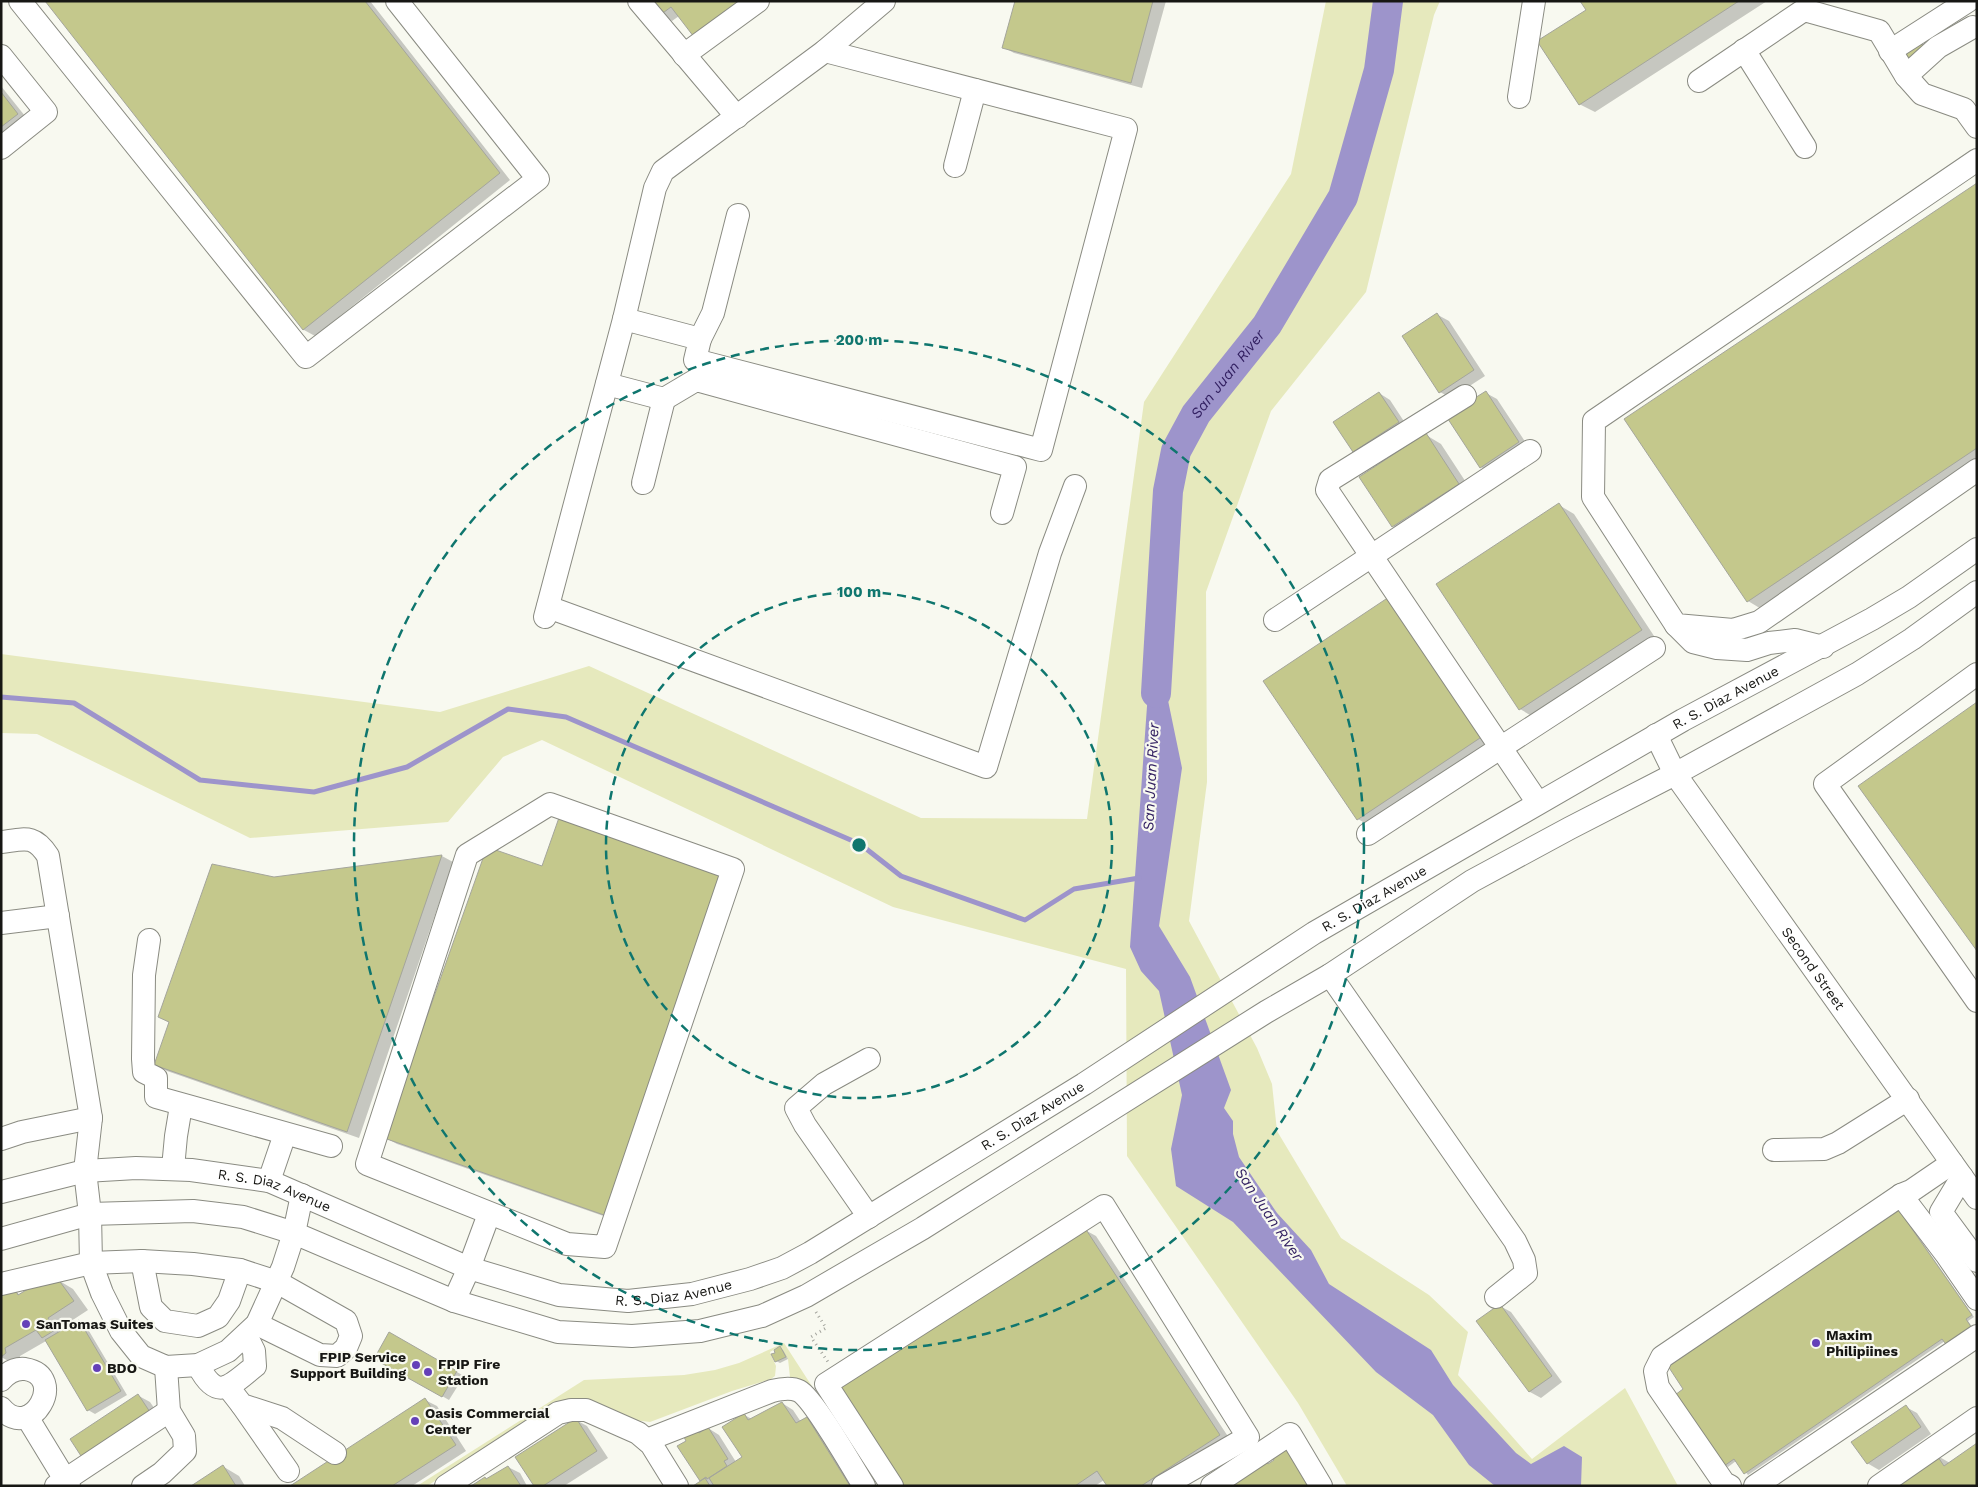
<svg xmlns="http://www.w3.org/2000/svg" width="1978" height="1487" viewBox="0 0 1978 1487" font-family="'Work Sans',sans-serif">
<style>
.green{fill:#e6e9bd}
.water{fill:#9d94cb}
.shadow{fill:#0003}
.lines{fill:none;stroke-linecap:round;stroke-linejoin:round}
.stream{stroke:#9d94cb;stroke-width:5}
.river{stroke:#9d94cb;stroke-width:30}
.building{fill:#c4c88c;stroke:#a4a59b}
.minor-casing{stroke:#8a8b82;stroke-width:24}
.path{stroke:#a3a49d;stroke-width:3;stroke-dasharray:1 4;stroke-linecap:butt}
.minor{stroke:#fff;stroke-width:22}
.ring{fill:none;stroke:#0f766e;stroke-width:2.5;stroke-dasharray:9 6}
.poi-dot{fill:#6440b8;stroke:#f8f9f0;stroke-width:2}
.labels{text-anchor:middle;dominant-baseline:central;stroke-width:4.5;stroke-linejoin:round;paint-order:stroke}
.street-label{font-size:14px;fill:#171714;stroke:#f8f9f0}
.poi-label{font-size:14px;font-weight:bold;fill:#171714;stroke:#f8f9f0;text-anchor:start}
.water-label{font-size:15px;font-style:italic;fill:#332162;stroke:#f8f9f0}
.centre{fill:#0f766e;stroke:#f8f9f0;stroke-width:2.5}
.ring-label{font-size:15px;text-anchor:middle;font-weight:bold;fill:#0f766e;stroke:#f8f9f0;stroke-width:4.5;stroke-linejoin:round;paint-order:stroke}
</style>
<rect width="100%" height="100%" fill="#f8f9f0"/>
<!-- green -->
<path class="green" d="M1326,1H1440L1434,15L1366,292L1271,411L1206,592L1207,782L1189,921L1257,1048L1272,1084L1277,1131L1341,1238L1429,1295L1468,1332L1458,1375L1532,1459L1625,1388L1678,1486H1347L1298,1403L1127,1156L1126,969L893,907L542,740L503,757L448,822L250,838L37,734L1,733V654L440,712L589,666L921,818L1087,819L1144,402L1291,174Z
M784,1343L837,1425L790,1377L788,1359L780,1346L770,1352L776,1366L775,1376L771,1379L732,1391L650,1422L548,1409L427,1486H417L584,1380L684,1375L715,1370L739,1363Z"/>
<!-- water -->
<path class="water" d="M1158,652L1182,768L1159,926L1190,977L1231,1090L1224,1108L1233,1121V1134L1239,1157L1277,1213L1311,1250L1329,1284L1431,1350L1453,1385L1516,1453L1531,1464L1564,1446L1582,1457L1581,1486H1495L1469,1465L1433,1415L1376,1372L1233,1222L1176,1186L1171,1149L1182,1095L1159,991L1141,971L1130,947L1148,692Z"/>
<!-- shadow -->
<path class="shadow" d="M46,1H370L510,180L315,336L304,330Z
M651,1H760L679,16L672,21L661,14Z
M1016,1H1166L1142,88L1014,53L1003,47Z
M1582,1H1767L1595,112L1579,104L1588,10Z
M1,86L29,121L1,142Z
M1977,185V467L1763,610L1748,601Z
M1438,315L1449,321L1485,376L1451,398L1440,392Z
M1379,393L1390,400L1409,429L1365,457L1354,451Z
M1486,393L1497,399L1530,449L1492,473L1481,467Z
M1426,435L1441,444L1473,493L1408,535L1393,526Z
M1559,505L1574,514L1656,639L1535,718L1520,709Z
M1389,598L1498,744L1373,828L1358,819Z
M487,849L615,1220L397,1144L386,1138Z
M442,856L453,862L359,1138L167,1071L155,1064L170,1023L159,1017L274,878Z
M1899,1209L1974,1317L1968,1321L1976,1332L1945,1341L1748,1475L1736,1461L1728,1467L1725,1465Z
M1085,1230L1096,1236L1231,1441L1162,1486H1108L1104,1480L1095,1486H903Z
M58,1280L73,1289L88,1310L62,1327L64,1330L79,1322L86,1326L127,1395L95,1414L88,1410L46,1341L20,1356L19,1364L16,1365L1,1357V1296L15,1292L21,1295Z
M1500,1306L1511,1312L1562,1382L1541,1398L1530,1392L1478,1321Z
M390,1334L464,1376L449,1400L376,1358Z
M780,1348L783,1350L788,1359L780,1363L776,1361Z
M139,1396L150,1402L163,1421L95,1465Z
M425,1400L437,1406L466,1451L412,1486H292Z
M782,1403L793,1410L801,1422L807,1418L818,1425L857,1486H716L715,1484L712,1486H696L703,1481L700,1480L688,1441L697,1431L700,1433L708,1428L719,1435L736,1462L743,1458L744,1415L752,1419Z
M1906,1407L1917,1413L1931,1434L1879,1470L1867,1463Z
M576,1420L587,1426L608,1458L564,1486H535Z
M1936,1455L1950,1463L1977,1486H1891Z
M224,1467L239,1476L245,1486H193Z
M508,1467L520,1473L527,1486H473L487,1480Z"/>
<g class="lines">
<!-- stream -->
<path class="stream" d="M1,697L74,703L200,780L314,792L407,767L508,709L566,717L860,844L901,876L1025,920L1074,889L1139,878"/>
<!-- river -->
<path class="river" id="s1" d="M1156,693L1168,491L1176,451L1196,414L1267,325L1343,197L1379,70L1388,1"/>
</g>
<!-- building -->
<path class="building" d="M45,1H365L500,173L303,330Z
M649,1H741L694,37L671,7L660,15Z
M1015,1H1153L1131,83L1002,48Z
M1580,1H1739L1579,105L1537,41L1586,10Z
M1918,37L1925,48L1909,59L1902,48Z
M1,92L18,114L1,127Z
M1977,183V448L1747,602L1624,419Z
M1437,313L1474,370L1439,393L1402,336Z
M1486,391L1519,442L1480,468L1446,416Z
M1379,392L1399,422L1353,452L1333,422Z
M1426,433L1459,484L1392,527L1359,477Z
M1559,503L1642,630L1519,710L1436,584Z
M1389,597L1483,736L1357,820L1263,681Z
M1977,702V951L1858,786Z
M561,812L726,869L604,1215L384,1138L487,847L542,866Z
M442,855L347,1132L154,1065L169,1022L158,1017L212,864L274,877Z
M1896,1206L1972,1315L1966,1319L1973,1330L1948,1347L1942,1339L1744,1474L1734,1459L1724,1466L1675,1395L1683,1389L1666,1363Z
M1085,1228L1220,1435L1141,1486H1107L1097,1471L1075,1486H902L838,1388Z
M58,1279L74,1301L48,1318L55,1330L42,1338L36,1330L5,1348L6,1353L1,1357V1295L16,1291L18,1295L43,1280L46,1285Z
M1500,1304L1552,1376L1529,1392L1476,1321Z
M79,1320L121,1391L87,1411L45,1340Z
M389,1332L457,1371L442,1397L374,1359Z
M780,1346L786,1357L775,1362L771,1354L775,1353L774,1350Z
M138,1394L152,1415L83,1459L70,1439Z
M425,1398L456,1445L392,1486H290Z
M782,1402L796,1423L807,1417L850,1486H714L709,1478L742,1457L722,1427L744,1413L748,1420Z
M1906,1405L1921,1427L1867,1464L1851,1442Z
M576,1418L597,1451L543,1486H534L515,1457Z
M708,1427L728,1459L724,1461L727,1466L707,1479L706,1477L700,1481L677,1446L686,1441L684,1437L697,1430L699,1433Z
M1977,1443V1486H1889L1936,1454L1944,1466Z
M1288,1445L1313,1486H1220L1264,1458L1268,1464L1274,1460L1271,1455Z
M223,1465L236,1486H191Z
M508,1466L521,1486H471L485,1477L486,1479Z
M705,1478L710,1486H693Z"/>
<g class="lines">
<defs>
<g id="minor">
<path d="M20,1L306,357L538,179L397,1"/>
<path d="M639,1L737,117"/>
<path d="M1744,50L1805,147"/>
<path d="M1890,51L1968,1"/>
<path d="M684,55L758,1"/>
<path d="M1,56L46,112L1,148"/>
<path d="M1906,76L1938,47L1973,27"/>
<path d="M1699,81L1804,10L1879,31L1906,76L1922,94L1964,109L1977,127"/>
<path d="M1519,97L1534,1"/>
<path d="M1977,160L1594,421L1593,497L1676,625L1733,630L1759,622L1977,470"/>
<path d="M955,166L975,90"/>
<path d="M624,319L700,339L695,360L1041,450L1126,129L825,51"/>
<path d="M700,339L713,313L738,215"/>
<path d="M607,384L664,399L696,380L1015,467L1002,513"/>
<path d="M1465,396L1330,480L1327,490L1538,803"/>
<path d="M643,483L664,399"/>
<path d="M548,607L986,767L1050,553L1075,486"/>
<path d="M545,617L624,319L655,188L663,171L825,51L884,1"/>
<path d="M1275,620L1530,451"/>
<path d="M1676,625L1693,642L1717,648L1747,650L1769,643L1795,640L1823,647"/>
<path d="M1977,674L1825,784L1977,1001"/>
<path id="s2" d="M1656,735L1675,774L1977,1198"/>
<path d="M550,804L733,869L605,1247L567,1244L367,1164L467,855Z"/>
<path d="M1368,834L1654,648"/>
<path d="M1,842C25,839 34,834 48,856L91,1118L85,1171L90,1214L91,1263L102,1293L121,1331L141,1356L166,1367L198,1365L228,1351L257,1324L283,1267L294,1233L302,1195"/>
<path d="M1,923L58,916"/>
<path d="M149,940L144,975L143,1059L144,1072L156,1078V1097L331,1146"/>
<path d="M1330,975L1515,1241L1524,1260L1526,1273L1496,1297"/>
<path d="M1,1139L22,1132L91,1118"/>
<path d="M1774,1150L1824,1149L1838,1143L1908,1099"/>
<path d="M173,1168L176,1136L181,1106"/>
<path d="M1962,1177L1941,1212L1977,1261"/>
<path d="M269,1181L285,1134"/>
<path id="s3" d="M1,1192L85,1171L136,1168L191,1170L269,1181L469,1268L559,1295L628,1301L692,1294L750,1279L782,1268L810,1253L1084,1084L1314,933L1683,720L1872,619L1909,597L1977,549"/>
<path d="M1901,1195L1911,1191L1952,1163"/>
<path d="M869,1217L805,1125L796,1108L824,1084L869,1059"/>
<path d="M1,1239L90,1214L193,1211L243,1217L294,1233L454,1301L558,1332L632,1336L700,1331L762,1316L806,1296L923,1228L1266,1012L1330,975L1472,881L1570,828L1675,774L1857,674L1912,639L1977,592"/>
<path d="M142,1261L151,1307L165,1321L198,1326L218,1317L229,1301L240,1270"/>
<path d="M1,1284L91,1263L142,1261L193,1264L240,1270L277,1282L346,1321L351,1336L346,1348L337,1356L320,1355L257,1324"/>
<path d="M454,1301L469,1268L489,1214"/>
<path d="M198,1365C217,1403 230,1386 255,1366L254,1351L246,1335"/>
<path d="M1,1380C7,1373 15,1368 25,1369C69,1376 31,1443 1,1408"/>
<path d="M228,1387L242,1405L282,1418L335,1453"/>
<path d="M242,1405L288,1471"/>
<path d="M27,1417L69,1486"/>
<path d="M647,1440L772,1391C780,1389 791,1387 799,1391C813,1398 853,1468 864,1486"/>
<path d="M56,1486L169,1411"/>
<path d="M143,1486L162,1473L185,1451L184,1436L169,1411L166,1367"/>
<path d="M446,1486L558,1413L571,1410H586L638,1433L651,1444L677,1486"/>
<path d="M892,1486L826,1384L1104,1206L1248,1437L1163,1486"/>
<path d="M1212,1486L1290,1434L1321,1486"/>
<path d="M1730,1486L1724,1483L1658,1387L1655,1371L1662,1357L1901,1195L1946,1254L1977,1299"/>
<path d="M1755,1486L1977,1336"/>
<path d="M1879,1486L1977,1418"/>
</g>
</defs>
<!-- minor casing -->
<use href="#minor" class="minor-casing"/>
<!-- path -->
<path class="path" d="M816,1312L826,1328L811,1337L828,1362"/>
<!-- minor -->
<use href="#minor" class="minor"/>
</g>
<!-- distance rings -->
<g class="ring">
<circle cx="859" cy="845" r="253"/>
<circle cx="859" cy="845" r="505"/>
</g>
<!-- markers -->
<g class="poi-dot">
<circle cx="26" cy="1324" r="5"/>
<circle cx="1816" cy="1343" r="5"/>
<circle cx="416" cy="1365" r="5"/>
<circle cx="97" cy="1368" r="5"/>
<circle cx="428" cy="1372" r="5"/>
<circle cx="415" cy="1421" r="5"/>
</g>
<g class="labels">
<!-- street labels -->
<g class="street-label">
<text stroke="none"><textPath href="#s3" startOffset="1914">R. S. Diaz Avenue</textPath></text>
<text stroke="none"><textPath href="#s3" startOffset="1509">R. S. Diaz Avenue</textPath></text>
<text stroke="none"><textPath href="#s2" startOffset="282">Second Street</textPath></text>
<text stroke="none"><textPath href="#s3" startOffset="1104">R. S. Diaz Avenue</textPath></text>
<text stroke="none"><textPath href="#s3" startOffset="279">R. S. Diaz Avenue</textPath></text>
<text stroke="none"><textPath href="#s3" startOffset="699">R. S. Diaz Avenue</textPath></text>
</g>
<!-- poi labels -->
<g class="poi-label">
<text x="36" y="1324">SanTomas Suites</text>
<text x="1826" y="1335">Maxim<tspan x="1826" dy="16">Philipiines</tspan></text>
<text x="406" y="1357" text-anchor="end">FPIP Service<tspan x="406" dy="16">Support Building</tspan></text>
<text x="438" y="1364">FPIP Fire<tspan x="438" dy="16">Station</tspan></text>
<text x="107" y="1368">BDO</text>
<text x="425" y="1413">Oasis Commercial<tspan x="425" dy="16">Center</tspan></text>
</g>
<!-- water labels -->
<g class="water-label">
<text stroke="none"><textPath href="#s1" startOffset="336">San Juan River</textPath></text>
<text transform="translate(1151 777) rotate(-87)">San Juan River</text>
<text transform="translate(1269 1214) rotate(56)">San Juan River</text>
</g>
</g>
<circle cx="859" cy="845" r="8" class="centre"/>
<g class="ring-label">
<text x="859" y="345">200 m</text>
<text x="859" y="597">100 m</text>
</g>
<!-- border -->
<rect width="1978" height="1487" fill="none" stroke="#171714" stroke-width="5"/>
</svg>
